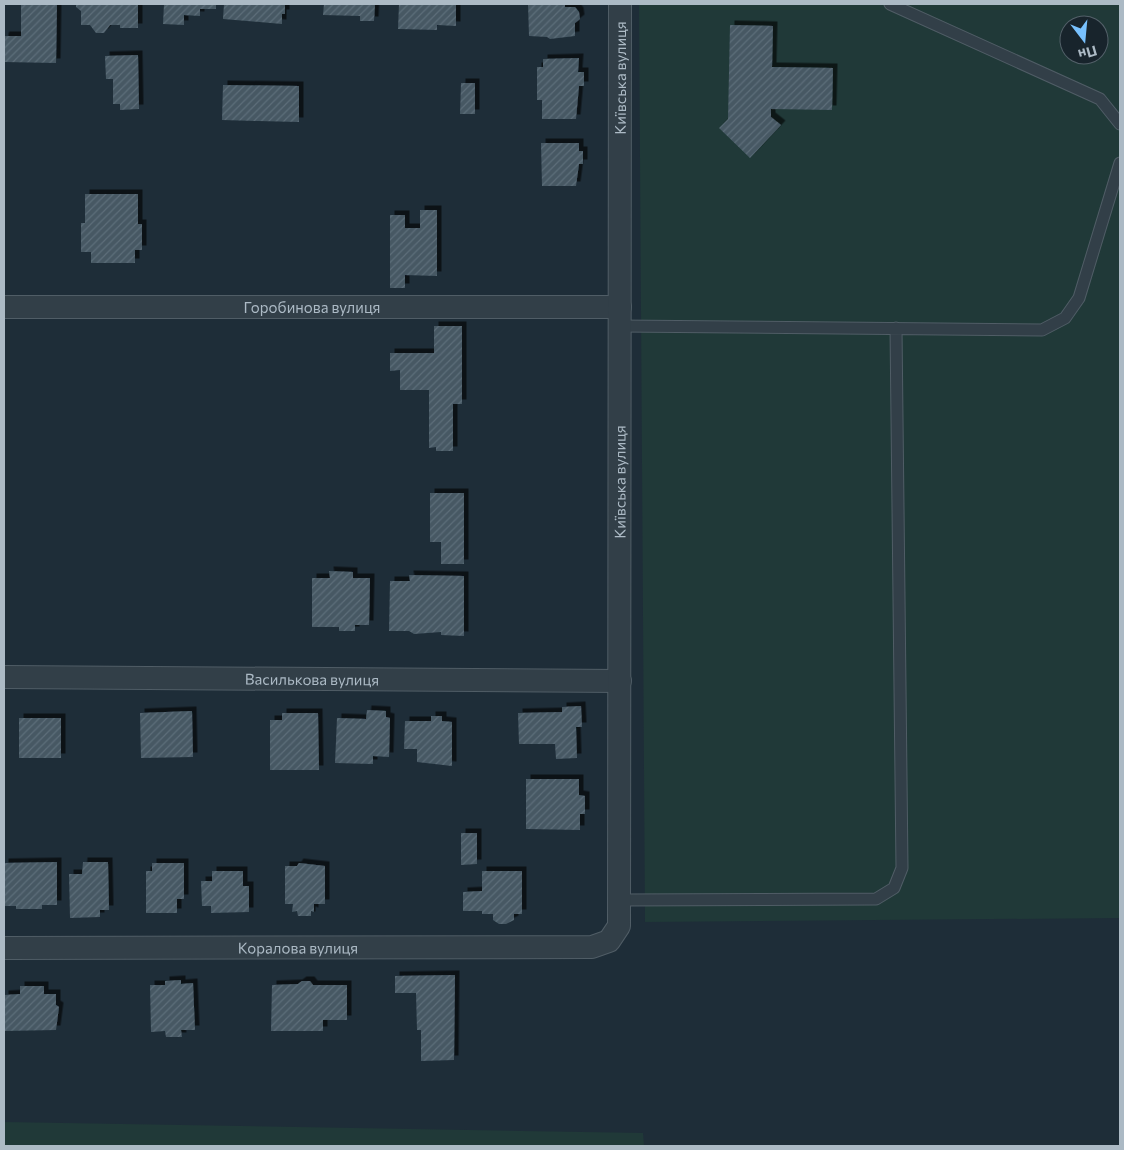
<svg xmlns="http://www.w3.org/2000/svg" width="1124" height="1150" viewBox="0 0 1124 1150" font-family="Commissioner,sans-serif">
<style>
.grass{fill:#203938;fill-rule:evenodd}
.building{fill:url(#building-hatch);filter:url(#shadow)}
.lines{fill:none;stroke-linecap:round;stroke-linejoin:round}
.lane-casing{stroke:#505d66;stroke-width:13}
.street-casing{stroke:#505d66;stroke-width:24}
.lane{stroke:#323f48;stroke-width:11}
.street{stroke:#323f48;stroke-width:22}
.labels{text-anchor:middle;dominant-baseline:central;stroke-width:4;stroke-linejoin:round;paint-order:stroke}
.street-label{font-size:15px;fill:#acbac5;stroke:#18242c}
</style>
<defs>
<pattern id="building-hatch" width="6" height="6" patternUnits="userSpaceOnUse" patternTransform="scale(1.25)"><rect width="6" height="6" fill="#465864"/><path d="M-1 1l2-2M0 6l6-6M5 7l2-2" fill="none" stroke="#5e6e79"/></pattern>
<filter id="shadow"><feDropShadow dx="4.5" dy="-4.5" stdDeviation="0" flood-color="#0009"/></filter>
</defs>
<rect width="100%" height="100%" fill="#1e2d38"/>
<!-- grass -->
<path class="grass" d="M639,4H1120V918L645,922ZM1069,25H1099V55H1069Z
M4,1122L643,1133L644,1146H4Z"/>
<!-- building -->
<path class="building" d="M21,4H57L56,63L4,62V38L5,36H21Z
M76,4H138V28H120V25H110L104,33H96L90,25H81V11L76,7Z
M164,4H216V9H200V16L184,15V25L163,24Z
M224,4H285V14H282V24L223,19Z
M324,4H375L374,21H360V16L323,15Z
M399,4H456V26L437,25V30L398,29Z
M528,4H565V7H575L579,12L580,19L575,23V36L550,39L547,37L529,36Z
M730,25L773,26L772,67L833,68L832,110L771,109V117L781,125L750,158L719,128L728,119Z
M138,55L139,109L120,110V104H113V79H106L105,56Z
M579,58L578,72H584V86H579L576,119H542V100H537V67H543V59Z
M461,83H475V114H460Z
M223,85L299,86V122L222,120Z
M541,143H579V151H583V164H579L576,186H542Z
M85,194H138V224H142V250H135V263H91V252H81V223H85Z
M420,210H437V276L405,275V288H390V215H405V228H420Z
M434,326H462V404H453V451H436V447L429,448V390H400V370L390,371V353H434Z
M430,493H464V564H441V542H430Z
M329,571L353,572V578H370L369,625H355V631H339V627H312V578H330Z
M409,575L464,576V636L441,635V632L414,634L409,631H389L390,581H410Z
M581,706L582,727H576L577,758L556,759L555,744H519L518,713L562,712V707Z
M367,710L386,711V717L390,718L389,757L373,756V764L335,763L337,718L366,719Z
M192,711L193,757L141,758L140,713Z
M282,713H318L319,770H270V720H282Z
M431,716H442V721L452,722V766L417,762V749H404L405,721H431Z
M19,718H61V758H19Z
M526,779H579V795L585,796V814H580V830L526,829Z
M461,833H477V864L461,865Z
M57,862V905H42V909H16V906H4V863Z
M83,862H108L109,910H100V917L70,918L69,874H82Z
M152,863H184V899H177V913H146V871H152Z
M299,863L325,866V904H314V912L311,911V916H298L297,911L292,912L293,904H285V866H297Z
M212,871H243V886H249V912L211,913V906H202L201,881H212Z
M482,871H522V914H514V920L506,924H499L493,920V914H482V911H463V892L482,891Z
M455,975L454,1060L421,1061V1030H417L416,993H395V976Z
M181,980V984L193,983L195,1030H181L182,1037H166L165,1031L151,1032L150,985H165V981Z
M302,981H310L313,985H347V1020H323V1031H271L272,985L298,984Z
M20,986H44V994H56V1005L59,1007L56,1030L4,1031V995L20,994Z"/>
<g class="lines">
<defs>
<path id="lane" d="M890,4L1100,99L1120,124
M620,326L1042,330L1065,318L1079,298L1120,163
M620,900L876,899L894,888L902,868L896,328"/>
<g id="street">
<path id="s1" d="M4,307H620"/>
<path id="s2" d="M4,677L620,681"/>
<path id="s3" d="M4,948L592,947L609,941L619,926L620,4"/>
</g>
</defs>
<!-- lane casing -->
<use href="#lane" class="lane-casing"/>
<!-- street casing -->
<use href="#street" class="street-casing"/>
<!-- lane -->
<use href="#lane" class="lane"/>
<!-- street -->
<use href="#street" class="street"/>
</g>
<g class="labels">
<!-- street labels -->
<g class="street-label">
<text stroke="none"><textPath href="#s3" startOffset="1472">Київська вулиця</textPath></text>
<text stroke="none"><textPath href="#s1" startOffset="308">Горобинова вулиця</textPath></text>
<text stroke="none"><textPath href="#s3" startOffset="1068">Київська вулиця</textPath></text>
<text stroke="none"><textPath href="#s2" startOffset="308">Василькова вулиця</textPath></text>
<text stroke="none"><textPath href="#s3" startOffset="294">Коралова вулиця</textPath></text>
</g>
</g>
<!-- border -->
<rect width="1124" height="1150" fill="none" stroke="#acbac5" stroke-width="10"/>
<!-- north arrow -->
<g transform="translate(1084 40) rotate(164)"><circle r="24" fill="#18242c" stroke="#536069"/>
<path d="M0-4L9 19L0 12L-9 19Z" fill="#78c1fe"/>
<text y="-8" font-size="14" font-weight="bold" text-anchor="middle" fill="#acbac5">Пн</text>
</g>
</svg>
